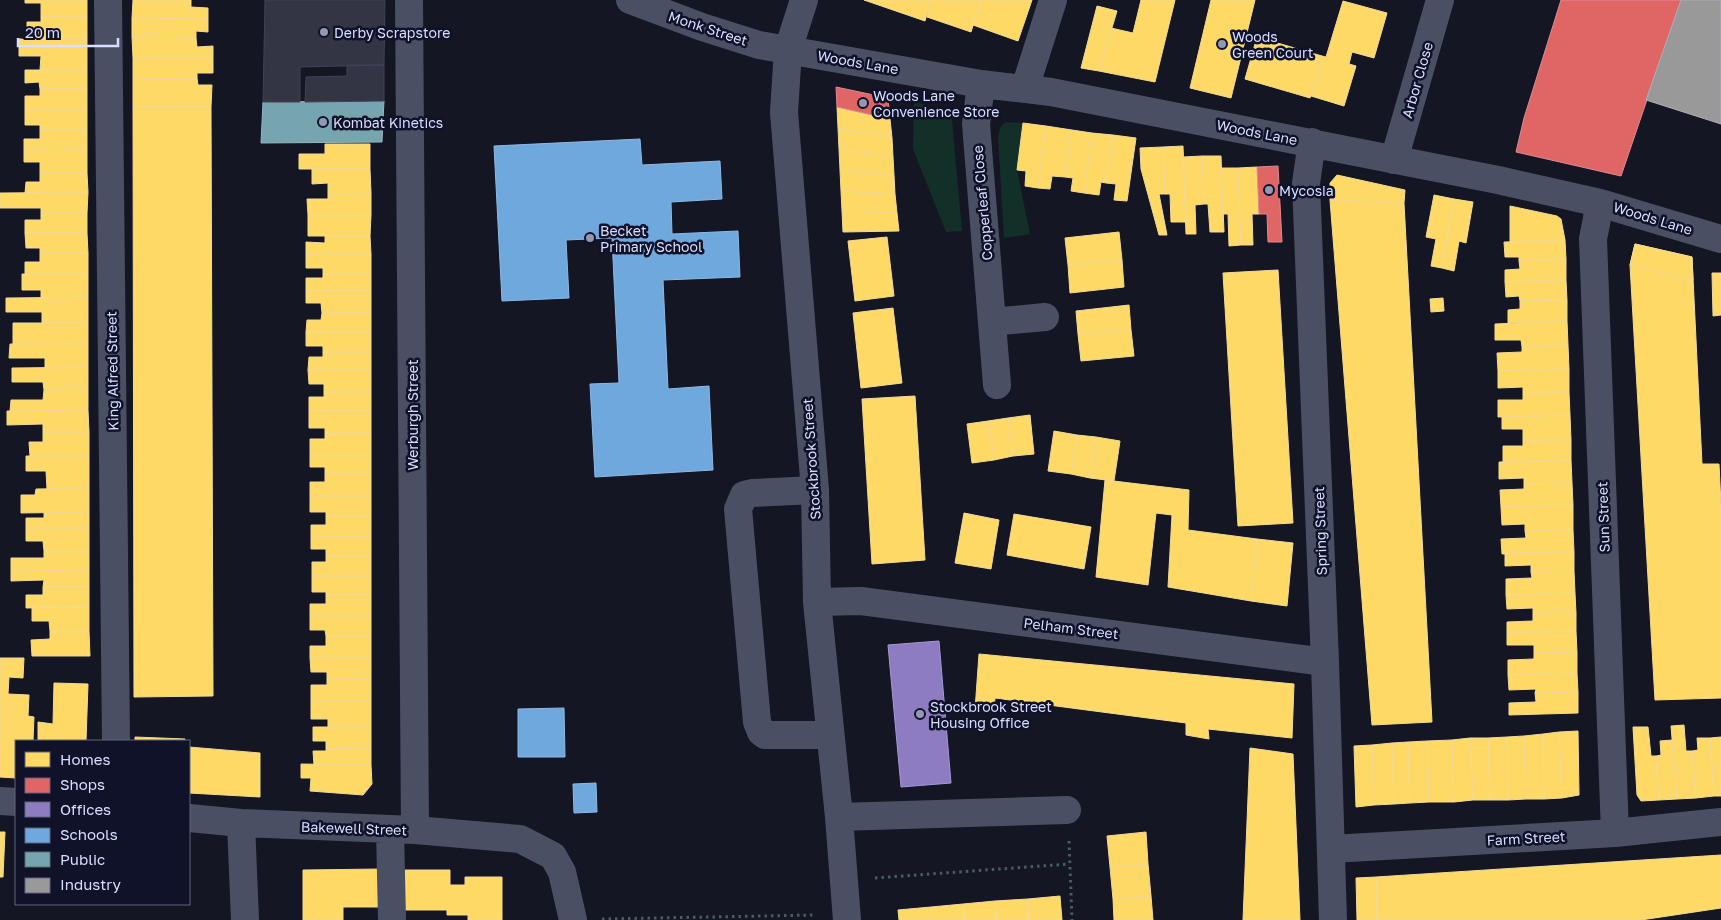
<svg xmlns="http://www.w3.org/2000/svg" width="1721" height="920" viewBox="0 0 1721 920" font-family="'Golos Text',sans-serif">
<style>
.green{fill:#122f28}
.homes{fill:#ffd966;stroke:#f3da94}
.shops{fill:#e06666;stroke:#dd8a94}
.offices{fill:#8e7cc3;stroke:#a499d5}
.schools{fill:#6fa8dc;stroke:#8eb8e6}
.public{fill:#76a5af;stroke:#93b6c7}
.industry{fill:#999;stroke:#acaeb8}
.building{fill:#333545;stroke:#404257}
.lines{fill:none;stroke-linecap:round;stroke-linejoin:round}
.path{stroke:#475c63;stroke-width:3;stroke-dasharray:2.5 4;stroke-linecap:butt}
.minor{stroke:#4a5064;stroke-width:28}
.poi-dot{fill:#9398b2;stroke:#0f1229;stroke-width:2}
.labels{text-anchor:middle;dominant-baseline:central;stroke-width:5;stroke-linejoin:round;paint-order:stroke}
.street-label{font-size:14px;fill:#d7deff;stroke:#0f1229}
.poi-label{font-size:14px;fill:#d7deff;stroke:#0f1229;text-anchor:start}
</style>
<rect width="100%" height="100%" fill="#151623"/>
<!-- green -->
<path class="green" d="M914,101L950,114L952,120L962,231L946,232L913,149Z
M1006,122L1023,123L1017,170L1030,234L1004,238L998,136L1001,126Z"/>
<!-- homes -->
<path class="homes" d="M25,0H87V17H41V3H25Z
M133,0H191V7L208,8V19L132,18Z
M864,0H931L925,21Z
M931,0H981L971,32L927,17Z
M981,0H1032L1018,41L973,25Z
M1141,0H1175L1155,82L1099,71L1111,28L1133,33Z
M1211,0H1255L1231,98L1190,88Z
M1343,1L1387,13L1374,58L1352,52L1349,64L1356,66L1344,106L1311,96L1322,56L1326,57Z
M1097,6L1117,11L1099,71L1081,68Z
M41,17H87V38L27,39V22H41Z
M132,18L208,19V32L196,31V38L132,37Z
M132,37L196,38L197,47L213,46V58H133Z
M1257,37L1322,56L1310,98L1245,79Z
M87,38V70H40L41,56H19V39Z
M133,58H213V73H197V78L133,79Z
M25,70H87V89H40L39,82L25,83Z
M197,78L198,85H212L211,107H133V79Z
M40,89H87V110H25V96H40Z
M133,107H211L213,696L134,697Z
M837,107L890,119L892,138L838,128Z
M25,110H87V130H40V125H25Z
M1023,123L1046,126L1038,188L1025,186L1026,171L1017,170Z
M1046,126L1072,130L1065,177L1052,176L1050,189L1038,188Z
M838,128L892,138L893,157L839,149Z
M40,130H87V149L24,150V139H40Z
M1072,130L1092,133L1084,193L1071,191L1073,178L1065,177Z
M1092,133L1113,135L1106,183L1101,182L1099,195L1084,193Z
M1113,135L1136,138L1127,201L1114,200L1116,184L1106,183Z
M325,144H370V169H299V154H325Z
M1183,146L1186,222H1171L1170,194H1165L1163,147Z
M1163,147L1165,194H1159L1167,235H1159L1141,169L1140,148Z
M87,149V173H40V162H24V150Z
M839,149L893,157L894,175L840,170Z
M1202,156L1204,204L1195,205L1196,234H1186L1183,157Z
M1202,156H1221L1224,232H1210L1208,204H1204Z
M1257,167L1259,214H1252L1253,245H1241L1238,168Z
M1221,168H1238L1241,245L1229,246L1228,214H1223Z
M312,169H370L371,193L328,194V183L312,184Z
M840,170L894,175L895,194L841,191Z
M40,173H87L88,192L25,193L26,182H40Z
M1337,175L1405,190L1404,203L1330,200V183Z
M841,191L895,194L897,213L842,211Z
M88,192L87,213H41V208H0V193Z
M371,193V215H308L307,199H328V194Z
M1434,195L1454,199L1442,268L1431,266L1436,239L1426,237Z
M1454,199L1473,202L1466,243L1459,241L1454,271L1442,268Z
M1330,200L1404,203L1432,722L1372,725Z
M1510,206L1557,216L1561,219L1565,240L1510,242Z
M842,211L897,213L899,231L843,232Z
M41,213H87V233H25V220H41Z
M308,215H371L370,236H308Z
M1119,232L1122,260L1068,265L1065,238Z
M25,233H87L88,253H40V248H26Z
M325,236H370L371,254H306V242L325,243Z
M887,237L894,296L855,301L848,241Z
M1565,240L1566,259L1519,261V257H1505L1504,242Z
M1635,244L1692,257L1702,464H1719L1721,505V698L1655,700L1630,265Z
M1635,244L1692,257L1693,280L1630,265Z
M40,253H88V274H25V262H40Z
M306,254H371V274H323V268H306Z
M1566,259V280L1505,282V270L1520,269L1519,261Z
M1122,260L1124,287L1070,293L1068,265Z
M1278,270L1293,523L1238,526L1223,273Z
M1712,273H1721V315L1713,316Z
M22,274H88V297L41,298V290H22Z
M323,274H371V291H306V278H323Z
M1566,280L1567,300L1520,301L1519,296L1506,297L1505,282Z
M306,291H371V313H322L321,303H306Z
M88,297V323H42V312H6V298Z
M1443,298L1444,311L1431,312L1430,299Z
M1567,300V321L1508,323V310L1520,309V301Z
M1129,305L1131,330L1078,334L1076,311Z
M893,308L902,383L861,388L853,313Z
M322,313H371V332H306L307,320H321Z
M1567,321L1568,345L1522,347L1521,340H1495V324Z
M13,323H88V343L13,344Z
M1131,330L1134,356L1081,361L1078,334Z
M306,332H371V352H323V346H306Z
M88,343V367L45,368V358H9L10,344Z
M1568,345L1569,369L1498,371L1497,353L1522,352V347Z
M323,352H371V370H308L309,357H323Z
M88,367V389L44,390L43,382H12V368Z
M1569,369V392L1523,394V387L1498,388V371Z
M308,370H371V392H324V384H309Z
M88,389V410L10,411L11,400H43L44,390Z
M324,392H371V411H309V397H324Z
M1569,392L1570,415L1498,417V400H1523V394Z
M915,396L925,560L872,564L862,399Z
M88,410L89,432H43V424L7,425V411Z
M309,411H371V433H325V428H309Z
M1030,415L1034,454L1013,456L1008,418Z
M1570,415L1571,440L1523,441V429H1502V417Z
M1008,418L1013,456L994,460L988,421Z
M988,421L994,460L972,463L967,424Z
M1054,431L1077,435L1071,474L1048,471Z
M43,432H89V456H30L29,442H43Z
M325,433H371V455H310V439H325Z
M1077,435L1096,437L1090,478L1071,474Z
M1096,437L1120,441L1114,481L1090,478Z
M1571,440V460L1503,462V446H1523V441Z
M310,455H371V474H325V467H310Z
M26,456H89V488L47,489L46,471H26Z
M1571,460L1572,483L1524,484V478L1499,479V462Z
M325,474H371V496H310V482H325Z
M1105,480L1189,490L1188,530L1257,539L1251,601L1168,587L1172,515L1156,513L1148,585L1096,577Z
M1572,483L1573,505L1501,507L1500,490L1524,489V484Z
M89,488V512L21,513V495H35L36,489Z
M310,496H371V516H326V512H310Z
M1573,505V530L1525,531V524L1502,525L1501,507Z
M89,512V528H26V518H44V513Z
M964,513L999,520L991,569L955,563Z
M1014,514L1091,527L1084,569L1007,555Z
M326,516H371V537H311V525H326Z
M26,528H89V551H44L43,541H26Z
M1573,530L1574,552L1502,554L1501,539L1526,538L1525,531Z
M311,537H371V556H326V549H311Z
M1257,539L1293,543L1287,606L1251,601Z
M44,551H89V570L11,571V558H44Z
M1574,552V571L1531,572V565L1505,566V553Z
M326,556H371V576H312V562H326Z
M89,570V587H43L44,580L11,581V571Z
M1574,571L1575,593L1506,595V579L1532,578L1531,572Z
M312,576H371V595H326V592H312Z
M43,587H89V607L26,608V595H43Z
M1575,593L1576,613L1533,614V608L1507,609L1506,595Z
M326,595H371V616H310V604H326Z
M32,607H89V631H50L49,621H32Z
M1576,613V631L1507,633V622L1533,621V614Z
M310,616H371V636H326L325,630H310Z
M50,631H89L90,656H32L31,640L50,639Z
M1576,631L1577,652L1534,653V645H1507V633Z
M326,636H371V658H310V646H326Z
M1577,652V673L1508,675V660L1534,659V653Z
M979,654L1294,684L1292,738L1208,729L1209,739L1186,735V723L995,698L994,713L975,710Z
M0,658H24L23,678L9,677L8,694L29,695L28,716L34,717L33,741H16V778L0,777Z
M310,658H371V678L327,679V672H311Z
M1577,673L1578,692L1535,693L1536,689L1509,690L1508,675Z
M371,678V701H311V685H327V679Z
M54,683L88,684L86,741H38V722L53,724Z
M1578,692V713L1509,715V703L1536,702L1535,693Z
M311,701H371V726H328V719H311Z
M1684,725L1686,751H1692L1696,798L1677,799L1671,726Z
M328,726H371V748L326,749V741H313V727H328Z
M1633,727H1648L1651,756H1656L1659,800L1641,801L1637,795Z
M1578,731L1579,795L1562,798L1559,732Z
M1559,732L1562,798L1544,799L1543,734Z
M1543,734L1544,799H1526L1524,736Z
M1524,736L1526,799L1508,800L1507,737Z
M135,737L185,739V741H135Z
M1507,737L1508,800H1490L1488,738Z
M1721,737V796H1714L1710,738Z
M1470,738H1488L1490,800H1473Z
M1470,738L1473,800L1454,802L1452,740Z
M1697,738H1710L1714,796L1696,798L1692,751L1698,750Z
M1452,740L1454,802H1429L1427,741Z
M1672,740L1677,799L1659,800L1656,756L1661,755L1660,741Z
M1427,741L1429,802L1410,803L1408,742Z
M1408,742L1410,803L1394,804L1392,743Z
M1392,743L1394,804L1374,805L1372,745Z
M1372,745L1374,805L1356,807L1354,746Z
M189,747L260,753V797L189,793Z
M371,748V765H314L313,751H326V749Z
M1250,748L1293,754L1300,920H1243Z
M301,764L371,765L372,784L363,795L310,791L311,778H301Z
M0,832H5L3,877H0Z
M1146,832L1148,864L1110,867L1107,836Z
M1721,855V908L1641,920H1377L1376,877Z
M1148,864L1151,896L1113,899L1110,867Z
M381,869L382,907H343V920H303V870Z
M405,870H450V885H465V877H502V920H468V915H447V910H405Z
M1376,877L1377,920H1357L1356,878Z
M1060,896L1062,920H1029L1028,899Z
M1151,896L1153,920H1114L1113,899Z
M1028,899L1029,920H997L995,901Z
M995,901L997,920H965L963,904Z
M963,904L965,920H932L931,907Z
M931,907L932,920H899L898,910Z"/>
<!-- shops -->
<path class="shops" d="M1561,0H1681L1621,176L1516,152L1524,118Z
M836,87L888,98L890,119L837,107Z
M1278,166L1282,242H1268L1267,214H1259L1257,167Z"/>
<!-- offices -->
<path class="offices" d="M939,641L951,783L901,787L888,645Z"/>
<!-- schools -->
<path class="schools" d="M640,139L642,165L720,161L722,199L671,202L672,234L738,231L740,277L663,280L668,389L709,386L713,470L595,477L590,384L619,383L612,238L566,240L569,298L502,301L494,146Z
M564,708L565,757H518V709Z
M596,783L597,812L574,813L573,784Z"/>
<!-- public -->
<path class="public" d="M384,101L382,142L261,143L263,102Z"/>
<!-- industry -->
<path class="industry" d="M1681,0H1721V124L1646,100Z"/>
<!-- building -->
<path class="building" d="M265,0H385L384,65L300,67V102H263Z
M347,65H384V101L305,102L306,77L347,76Z"/>
<g class="lines">
<!-- path -->
<path class="path" d="M1069,841L1072,920
M875,878L1069,864
M602,919L816,915"/>
<!-- minor -->
<path class="minor" d="M108,0L116,741
M409,0L415,830
M630,0L702,27L759,45L981,84L1051,92L1498,180L1600,203L1721,239
M804,0L788,50L784,112L815,490L817,602L839,817L847,920
M981,84L976,124L997,385
M1025,88L1053,0
M1312,142L1306,183L1325,662L1333,920
M1394,160L1440,0
M1600,203L1593,239L1615,833
M992,322L1045,317
M815,490L752,493L744,495L738,509L757,722L761,732L765,735H830
M817,602L861,601L1325,662
M0,801L16,802
M839,817L1067,810
M189,818L241,823L415,830L520,839L553,856L562,872L573,920
M241,823L245,920
M390,829L392,920
M1331,849L1615,833L1721,822"/>
</g>
<!-- markers -->
<g class="poi-dot">
<circle cx="324" cy="32" r="5"/>
<circle cx="1222" cy="44" r="5"/>
<circle cx="863" cy="103" r="5"/>
<circle cx="323" cy="122" r="5"/>
<circle cx="1269" cy="190" r="5"/>
<circle cx="590" cy="238" r="5"/>
<circle cx="920" cy="714" r="5"/>
</g>
<g class="labels">
<!-- street labels -->
<g class="street-label">
<text transform="translate(708 28) rotate(18)">Monk Street</text>
<text transform="translate(858 62) rotate(10)">Woods Lane</text>
<text transform="translate(1417 80) rotate(-74)">Arbor Close</text>
<text transform="translate(1257 132) rotate(11)">Woods Lane</text>
<text transform="translate(982 203) rotate(-95)">Copperleaf Close</text>
<text transform="translate(1653 218) rotate(17)">Woods Lane</text>
<text transform="translate(112 371) rotate(-91)">King Alfred Street</text>
<text transform="translate(412 415) rotate(-90)">Werburgh Street</text>
<text transform="translate(811 459) rotate(-94)">Stockbrook Street</text>
<text transform="translate(1603 517) rotate(-92)">Sun Street</text>
<text transform="translate(1320 531) rotate(-92)">Spring Street</text>
<text transform="translate(1071 628) rotate(7)">Pelham Street</text>
<text transform="translate(354 828) rotate(2)">Bakewell Street</text>
<text transform="translate(1526 838) rotate(-3)">Farm Street</text>
</g>
<!-- poi labels -->
<g class="poi-label">
<text x="334" y="32">Derby Scrapstore</text>
<text x="1232" y="36">Woods<tspan x="1232" dy="16">Green Court</tspan></text>
<text x="873" y="95">Woods Lane<tspan x="873" dy="16">Convenience Store</tspan></text>
<text x="333" y="122">Kombat Kinetics</text>
<text x="1279" y="190">Mycosia</text>
<text x="600" y="230">Becket<tspan x="600" dy="16">Primary School</tspan></text>
<text x="930" y="706">Stockbrook Street<tspan x="930" dy="16">Housing Office</tspan></text>
</g>
</g>
<!-- legend -->
<rect x="15" y="740" width="175" height="165" fill="#0f1229" stroke="#5f647f"/>
<rect x="25" y="752" width="25" height="15" fill="#ffd966" stroke="#5f647f"/>
<text x="60" y="765" font-size="15" fill="#d7deff">Homes</text>
<rect x="25" y="778" width="25" height="15" fill="#e06666" stroke="#5f647f"/>
<text x="60" y="790" font-size="15" fill="#d7deff">Shops</text>
<rect x="25" y="802" width="25" height="15" fill="#8e7cc3" stroke="#5f647f"/>
<text x="60" y="815" font-size="15" fill="#d7deff">Offices</text>
<rect x="25" y="828" width="25" height="15" fill="#6fa8dc" stroke="#5f647f"/>
<text x="60" y="840" font-size="15" fill="#d7deff">Schools</text>
<rect x="25" y="852" width="25" height="15" fill="#76a5af" stroke="#5f647f"/>
<text x="60" y="865" font-size="15" fill="#d7deff">Public</text>
<rect x="25" y="878" width="25" height="15" fill="#999999" stroke="#5f647f"/>
<text x="60" y="890" font-size="15" fill="#d7deff">Industry</text>
<!-- scale -->
<path d="M18 38v8h100v-8" fill="none" stroke="#d7deff" stroke-width="2.5"/>
<text x="25" y="38" font-size="15" fill="#d7deff" stroke="#0f1229" stroke-width="4" paint-order="stroke">20 m</text>
</svg>
